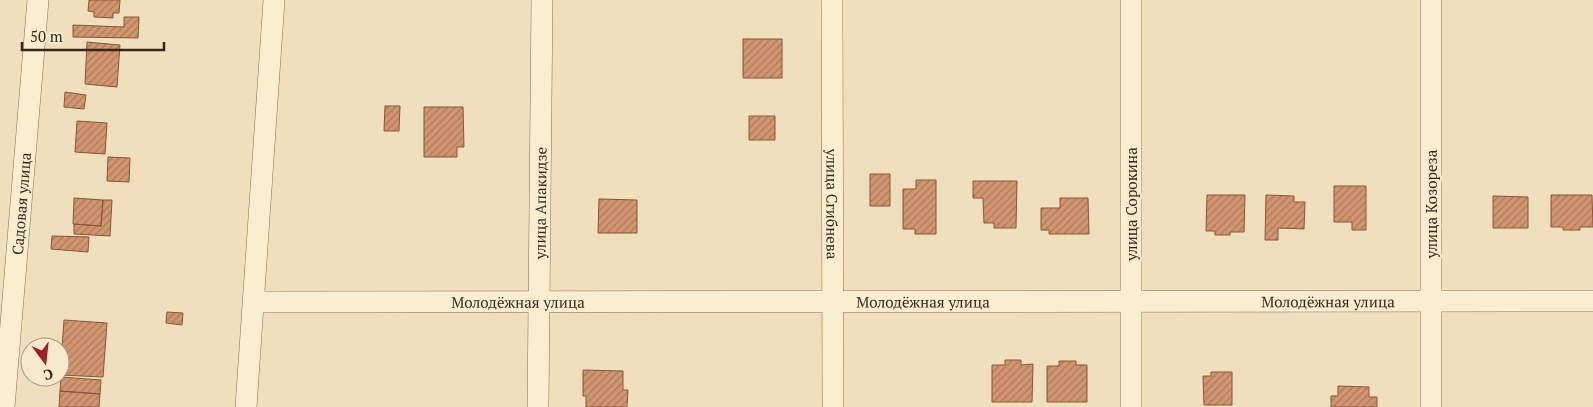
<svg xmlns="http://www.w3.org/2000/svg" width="1593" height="407" viewBox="0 0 1593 407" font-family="'PT Serif',serif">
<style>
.building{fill:url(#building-hatch);stroke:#8a5639}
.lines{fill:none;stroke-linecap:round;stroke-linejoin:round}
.minor-casing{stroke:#896f55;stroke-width:22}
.minor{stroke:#fbedd0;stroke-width:21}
.labels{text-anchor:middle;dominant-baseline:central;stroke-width:4;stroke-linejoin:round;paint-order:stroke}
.street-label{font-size:15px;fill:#37271b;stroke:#f7e9cc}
</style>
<defs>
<pattern id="building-hatch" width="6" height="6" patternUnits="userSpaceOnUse" patternTransform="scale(1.25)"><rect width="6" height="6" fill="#d19570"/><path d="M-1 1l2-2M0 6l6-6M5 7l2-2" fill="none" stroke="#aa7a5b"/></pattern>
</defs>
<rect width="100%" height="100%" fill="#f0dfbc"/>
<!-- building -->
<path class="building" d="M89,0H120L119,13H113V18L94,17V12L88,11Z
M124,17H139L138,38L73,37V25L124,27Z
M743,39H782V78H743Z
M87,42L120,45L117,87L85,84Z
M65,92L86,95L84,109L64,107Z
M385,106H400L399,131H384Z
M424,107H463L464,147H457V157H424Z
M749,116H775V140H749Z
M77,121L107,123L105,154L75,152Z
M108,157L130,158L129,182L107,181Z
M870,174H890V206H870Z
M916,180H936V234H915V229H903V189H916Z
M973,181H1017L1016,228H994V223H984L983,198H973Z
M1334,186H1366V230H1352V222H1334Z
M1207,195H1245L1244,232H1230V235H1215V231H1206Z
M1266,195L1294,196V202H1305L1304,229L1278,228V240H1265Z
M1551,195H1592L1593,227H1580V230H1563V227H1551Z
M1493,196L1528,197V228H1493Z
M74,198L103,200L101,226L73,224Z
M1060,198H1088L1089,234H1049V230H1041V208H1060Z
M599,199L637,200V233H598Z
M103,200H112L110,236L74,234V224L101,226Z
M52,236L89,237L88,252L51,249Z
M167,312L183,313L182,325L166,323Z
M64,320L107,323L103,377L60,375Z
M1005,360H1021V365L1033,364L1032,402H992V365H1005Z
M1059,361H1076V365H1087V402H1047V366H1059Z
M583,370L623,371V390H628L627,407H586V396H583Z
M1211,372H1232V405H1204L1203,376H1211Z
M61,377L101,380L100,394L60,391Z
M1338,386L1369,387V397H1377V407H1331V396H1338Z
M60,391L100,394L99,407H59Z"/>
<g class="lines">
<defs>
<g id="minor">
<path id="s1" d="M832,0L833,407"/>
<path d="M1131,0V407"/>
<path d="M1431,0V407"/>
<path id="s2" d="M254,302L1593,301"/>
<path id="s3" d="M4,407L38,0"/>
<path d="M246,407L274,0"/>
<path id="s4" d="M538,407L542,0"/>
</g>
</defs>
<!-- minor casing -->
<use href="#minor" class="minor-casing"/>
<!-- minor -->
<use href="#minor" class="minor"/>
</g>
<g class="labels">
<!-- street labels -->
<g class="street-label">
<text stroke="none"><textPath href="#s4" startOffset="204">улица Апакидзе</textPath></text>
<text stroke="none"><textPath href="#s1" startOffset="204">улица Сгибнева</textPath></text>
<text stroke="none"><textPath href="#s3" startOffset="204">Садовая улица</textPath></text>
<text transform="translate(1131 204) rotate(-90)">улица Сорокина</text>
<text transform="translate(1431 204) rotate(-90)">улица Козореза</text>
<text stroke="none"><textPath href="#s2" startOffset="264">Молодёжная улица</textPath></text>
<text stroke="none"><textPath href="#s2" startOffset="669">Молодёжная улица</textPath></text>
<text stroke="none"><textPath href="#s2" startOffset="1074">Молодёжная улица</textPath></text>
</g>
</g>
<!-- north arrow -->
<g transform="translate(45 362) rotate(165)"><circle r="24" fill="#f7e9cc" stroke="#aa9b85"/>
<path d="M0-4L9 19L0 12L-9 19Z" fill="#9c2126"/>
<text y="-8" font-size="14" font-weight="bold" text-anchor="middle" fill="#37271b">С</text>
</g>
<!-- scale -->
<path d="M22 42v8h142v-8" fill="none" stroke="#37271b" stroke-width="2.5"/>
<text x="30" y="42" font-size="15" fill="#37271b" stroke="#f7e9cc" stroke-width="4" paint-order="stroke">50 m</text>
</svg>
